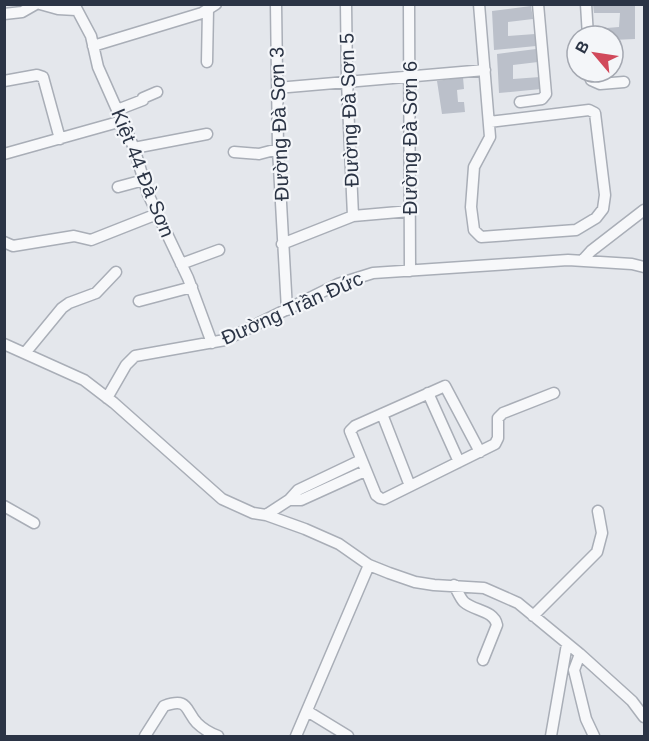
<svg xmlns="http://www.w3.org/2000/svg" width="649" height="741" viewBox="0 0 649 741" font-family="Arial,sans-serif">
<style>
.building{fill:#bbc0ca}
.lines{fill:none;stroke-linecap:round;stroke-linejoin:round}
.minor-casing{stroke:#a9aeb7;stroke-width:13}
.minor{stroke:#f7f8fa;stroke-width:10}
.labels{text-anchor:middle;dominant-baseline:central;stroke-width:4.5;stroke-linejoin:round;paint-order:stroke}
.street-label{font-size:20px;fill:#2b3445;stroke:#f4f6f9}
</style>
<rect width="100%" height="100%" fill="#e4e7ec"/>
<!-- building -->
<path class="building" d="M593,4H635V39L613,40V36H595L594,29L619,27L620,13H594Z
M531,6L533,19L508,22V36L535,34L536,46L494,50L492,11Z
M536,49L538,62L513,65V79L540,77L541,89L499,93L497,54Z
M463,77L464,89L457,90L458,102H464L465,112L442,114L437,81Z"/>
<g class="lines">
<defs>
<path id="minor" d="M40,4L58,9L76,10
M74,4L91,36L98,67L134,148L148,194L188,278L212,343
M276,4L278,149L287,310
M346,4L347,81L353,216
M409,4L410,271
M479,4L490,137L474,167L471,207L474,230L481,237L576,230L596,218L603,209L605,195L595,113L589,110L489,122
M586,4L588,36
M4,14L22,12L36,4
M93,46L202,13L216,4
M207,62L208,9
M589,72L591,80L600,84L624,82
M4,81L37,75L43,77L60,139
M277,88L485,70
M520,102L542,99L546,94L538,4
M117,110L143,100V98L157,92
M134,148L207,134
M234,152L259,154L278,149
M4,154L122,121
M118,187L144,180
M4,242L13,246L74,236L91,240L157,214
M282,244L353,216L410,211
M582,261L591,251L644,210
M181,264L219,250
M139,301L192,287
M4,344L84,380L114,403L222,499L253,513L266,515L305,529L339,544L369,565L389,573L415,582L434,585L484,588L518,603L580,654L632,701L644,717
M25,353L62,308L69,303L96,293L116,272
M428,393L459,462
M107,398L126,365L135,356L225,340L338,284L373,273L568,260L632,264L644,267
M382,414L410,486
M480,452L445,386L355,426L350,431L376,495L380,498L384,499L495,444L498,438V418L503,413L554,393
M361,460L298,490L289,500H301L365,471
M4,506L34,523
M266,515L289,500
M454,585C457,590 460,598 464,602C474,611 494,610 497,625L483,660
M533,616L597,552L602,533L598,511
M580,654L574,670L586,719L594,736
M307,711L348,736
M145,736L164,706C189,697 185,710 197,723C203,729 210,733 218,736
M296,736L369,565
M551,736L567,644"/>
</defs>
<!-- minor casing -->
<use href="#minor" class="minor-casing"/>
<!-- minor -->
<use href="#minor" class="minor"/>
</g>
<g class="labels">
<!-- street labels -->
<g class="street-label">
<text transform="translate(349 110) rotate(-92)">Đường Đà Sơn 5</text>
<text transform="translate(279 124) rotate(-92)">Đường Đà Sơn 3</text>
<text transform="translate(410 138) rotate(-90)">Đường Đà Sơn 6</text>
<text transform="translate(143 173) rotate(68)">Kiệt 44 Đà Sơn</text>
<text transform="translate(292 308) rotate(-24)">Đường Trần Đức</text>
</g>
</g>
<!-- border -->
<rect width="649" height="741" fill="none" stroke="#2b3445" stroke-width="12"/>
<!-- north arrow -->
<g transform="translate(595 54) rotate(299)"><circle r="28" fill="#f4f6f9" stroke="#a4a8b1" stroke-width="1.5"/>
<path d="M0-4.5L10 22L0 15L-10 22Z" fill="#d1495b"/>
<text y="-9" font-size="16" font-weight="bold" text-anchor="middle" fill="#2b3445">B</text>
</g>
</svg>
